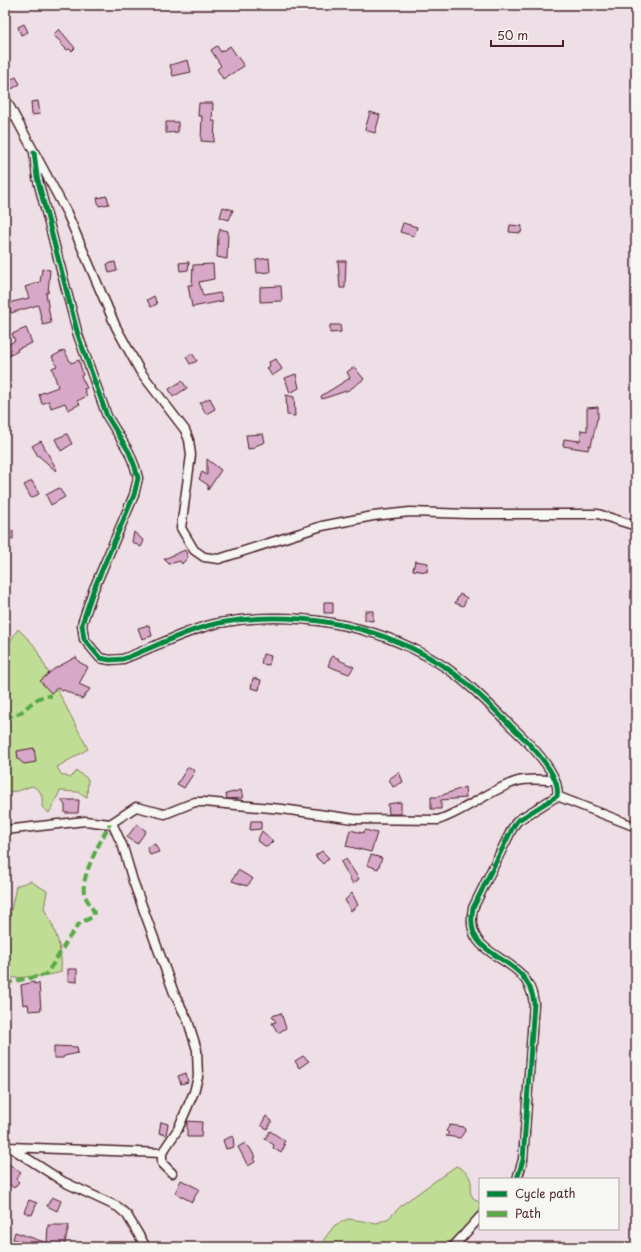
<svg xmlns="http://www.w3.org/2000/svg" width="641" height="1252" viewBox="0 0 641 1252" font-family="'Playpen Sans',sans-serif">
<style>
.green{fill:#c0dd95;stroke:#857e60}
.building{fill:#d8a8c8;stroke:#4a1f2b}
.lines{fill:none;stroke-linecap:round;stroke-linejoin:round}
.minor-casing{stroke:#4a1f2b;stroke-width:11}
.minor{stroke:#f6f6f2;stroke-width:8}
.quiet{stroke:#57aa44;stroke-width:4;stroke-dasharray:8 4;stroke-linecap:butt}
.cycleway-casing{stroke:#f6f6f2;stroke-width:8}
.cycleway{stroke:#00873e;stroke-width:5}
</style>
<rect width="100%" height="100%" fill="#eddfe5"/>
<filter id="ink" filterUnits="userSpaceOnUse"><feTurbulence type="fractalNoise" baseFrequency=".025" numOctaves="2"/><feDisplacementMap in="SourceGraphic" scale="8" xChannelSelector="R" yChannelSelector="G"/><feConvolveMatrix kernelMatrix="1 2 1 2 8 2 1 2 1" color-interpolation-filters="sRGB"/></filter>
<g filter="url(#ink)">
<!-- green -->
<path class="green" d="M18,629L34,645L88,749L57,767L61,774L70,778L77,771L88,779L87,797L78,792L60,791L49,813L42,807C43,797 42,790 32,786L18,791L5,792V649Z
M30,881L47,891L44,909C55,927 63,950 61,972C44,978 23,976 5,979V929L9,921L16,886Z
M456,1166C468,1171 474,1180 470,1192L473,1198L480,1203V1212L445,1247H318L335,1225L348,1219L377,1223L389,1218L403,1204Z"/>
<!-- building -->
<path class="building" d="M24,24L28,32L21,35L18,27Z
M59,29L75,48L72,51L69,49L67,50L61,44L62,43L53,35Z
M217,46L221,52L230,46L244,66L223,79L217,69L221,66L211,50Z
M188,60L191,72L173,76L170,65Z
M16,77L20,84L12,89L7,81Z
M38,101L40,114L32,115L31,102Z
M199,103H213L212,121H215L214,142L201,141L202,116H198Z
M370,112L380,115L375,133L365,130Z
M166,122H178V132L166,133Z
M107,196L109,204L99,206L97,198Z
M223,207L233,210L229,220L220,217Z
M403,223L417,227L414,236L400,232Z
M510,225L522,226L521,233L509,232Z
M220,229L228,231L227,259L217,257L218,237Z
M269,258L270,272L257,273L256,260Z
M338,261H346L345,288H340Z
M115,262L117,271L109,273L107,264Z
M189,262L188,270L180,271L179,263Z
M213,264L214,279L199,282L203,296L220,293L223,301L192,307L188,285H192L193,265Z
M42,269L50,270L48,293H46L51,323L43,325L38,305L11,313L8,303L29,298L25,287L40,282Z
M281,286L282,301L260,302V287Z
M154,296L157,304L151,307L147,300Z
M330,325H340L341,332L330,333Z
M26,328L32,343L17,349L18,351L5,358V346L15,341L12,334Z
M64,350L71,363L79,360L83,375L81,376L87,388L84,389L87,396L77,401L80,404L68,410L65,403L51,408L49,401L42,404L39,394L58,387L52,368L57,366L52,357Z
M192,353L197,361L190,364L186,357Z
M276,359L282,369L272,376L267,368L270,366L269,362Z
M354,367L364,379L349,390L322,399L321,396L350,378L347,372Z
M296,374L299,388L290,393L285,378Z
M182,381L187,388L173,397L169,389Z
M286,395L294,397L295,416L287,415Z
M210,398L215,409L206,414L200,403Z
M598,407V419H597L591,446L589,445L588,450L563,446L564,439L580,441L581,430L587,431V408Z
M67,434L72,444L61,451L55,439Z
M263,434L265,442L255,446V448L248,449L246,435Z
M41,441L57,470L56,471L39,456H38L32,446Z
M207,459L221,470L208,490V485L199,479L202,472L207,475Z
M32,481L39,494L31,498L24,485Z
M59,488L65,497L51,505L46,495Z
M5,530L13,531V539L5,538Z
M134,532L144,541L141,547L132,542Z
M185,550L188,557L182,564L180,561L169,564L164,559Z
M415,561L428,563L427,572L413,570Z
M460,594L467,598L463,606L455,603Z
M324,602H333V613H324Z
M365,611H373V621L365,620Z
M149,625L152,636L142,639L138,628Z
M263,654L271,656L269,665L261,664Z
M332,656L340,659L339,660L354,667L349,674L328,666Z
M76,657L79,662L88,667L79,684L90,689L82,699L64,690L62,691L58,687L51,693L40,681L54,669Z
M253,678L261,680L259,690L251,688Z
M34,748L36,762L24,764L18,759L17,751Z
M188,767L195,771L184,788L177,784Z
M399,772L403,782L393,787L389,779Z
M465,787L466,798L441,800V809H431V797H437Z
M241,790L243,798L227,799L226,794Z
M61,800H79L78,813H65V805Z
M401,802V814H389L388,804Z
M251,821H261V829L250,830Z
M137,824L146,831L137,844L127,837Z
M350,830L363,833L365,830L377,833L371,852L346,846Z
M262,831L273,841L267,847L257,841Z
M155,844L159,852L150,855L147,847Z
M322,851L329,858L323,864L315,856Z
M371,855L382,858L378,869L367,865Z
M346,859L359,879L353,884L341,862Z
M238,870L253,879L247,886L232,881Z
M352,893L358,905L351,911L345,900Z
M68,969H77V982L68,981Z
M34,982V984L39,983L41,1010L29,1011L28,1004L23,1005L21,985Z
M281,1013L286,1028L278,1033L272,1023L276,1022L272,1016Z
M54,1046L77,1047L78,1053L64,1056L63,1058H54Z
M303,1056L309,1061L299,1068L295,1061Z
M186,1073L188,1082L181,1084L178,1076Z
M266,1116L272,1121L267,1129L261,1125Z
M187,1121L202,1122L201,1137H187Z
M161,1122L168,1124L166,1135L159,1133Z
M450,1125L464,1127L465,1131L460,1138L446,1136L449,1133L446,1131Z
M270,1131L285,1141L283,1144L285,1145L281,1153L273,1148L274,1145L265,1139Z
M233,1136L234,1147L226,1149L223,1140Z
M245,1143L250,1148L255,1157L253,1158L255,1162L248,1166L238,1147Z
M5,1161L21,1173L16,1179L19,1182L14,1188L5,1181Z
M181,1180L199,1189L192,1202L175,1193Z
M52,1197L61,1201L57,1211L47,1206Z
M29,1200L37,1203L32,1215L24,1212Z
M48,1225H69L64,1247H36L13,1239L15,1232L47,1243Z"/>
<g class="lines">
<defs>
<path id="minor" d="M5,98L67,213L116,327L140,371L185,430L189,440L191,455L181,528L194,550L204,557L219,559L322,526L373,516L410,512L469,514H598L636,526
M34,152L37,177L78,335L107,416L129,452L135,467L138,478L134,495L93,591L82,624L84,639L100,658L110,660L123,659C152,648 189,629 219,623C292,610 374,623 437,662C463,677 491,706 512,727C527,741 562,775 557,796L517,821L512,829L473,908C462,964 527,949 534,1003L523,1160L517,1179
M557,796L636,827
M112,823L123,847L133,881L174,993L188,1021L197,1050L198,1077L194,1092L178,1129L162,1153V1163L172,1173
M5,830L85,821L110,824L136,807L165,814L195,802H204L282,809L354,819L438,820C466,811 490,789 518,781C529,778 543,780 555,780
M5,1144L64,1182L118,1207L127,1215L146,1247
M10,1147L162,1153
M453,1247L480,1217"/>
</defs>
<!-- minor casing -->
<use href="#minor" class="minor-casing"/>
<!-- minor -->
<use href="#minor" class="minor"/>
<!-- quiet -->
<path class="quiet" d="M5,718C9,716 14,716 18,714C30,707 36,694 52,696
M5,983L45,975C58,959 66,940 78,925C83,920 90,920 94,915C94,907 86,901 84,893C81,875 101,840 110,824"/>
<defs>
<path id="cycleway" d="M34,152L37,177L78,335L107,416L129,452L135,467L138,478L134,495L93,591L82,624L84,639L100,658L110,660L123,659C152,648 189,629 219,623C292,610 374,623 437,662C463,677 491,706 512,727C527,741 562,775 557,796L517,821L512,829L473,908C462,964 527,949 534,1003L523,1160L517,1179"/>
</defs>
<!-- cycleway casing -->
<use href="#cycleway" class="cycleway-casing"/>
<!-- cycleway -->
<use href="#cycleway" class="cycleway"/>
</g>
</g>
<!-- margin -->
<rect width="641" height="1252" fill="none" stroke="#f6f6f2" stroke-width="20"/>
<rect x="10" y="10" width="621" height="1232" fill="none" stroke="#4a1f2b" stroke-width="1.5" filter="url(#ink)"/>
<!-- legend -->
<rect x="479" y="1178" width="140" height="52" fill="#f6f6f2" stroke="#b1a0a2"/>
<rect x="487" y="1191" width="20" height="6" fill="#00873e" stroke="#b1a0a2"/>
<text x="515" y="1198" font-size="12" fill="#4a1f2b">Cycle path</text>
<rect x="487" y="1211" width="20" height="6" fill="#57aa44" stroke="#b1a0a2"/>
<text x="515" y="1218" font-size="12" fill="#4a1f2b">Path</text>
<!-- scale -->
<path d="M491 40v6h72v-6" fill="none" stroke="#4a1f2b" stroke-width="2"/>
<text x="497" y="40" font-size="12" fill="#4a1f2b" stroke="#f6f6f2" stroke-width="3" paint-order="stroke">50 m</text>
</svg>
